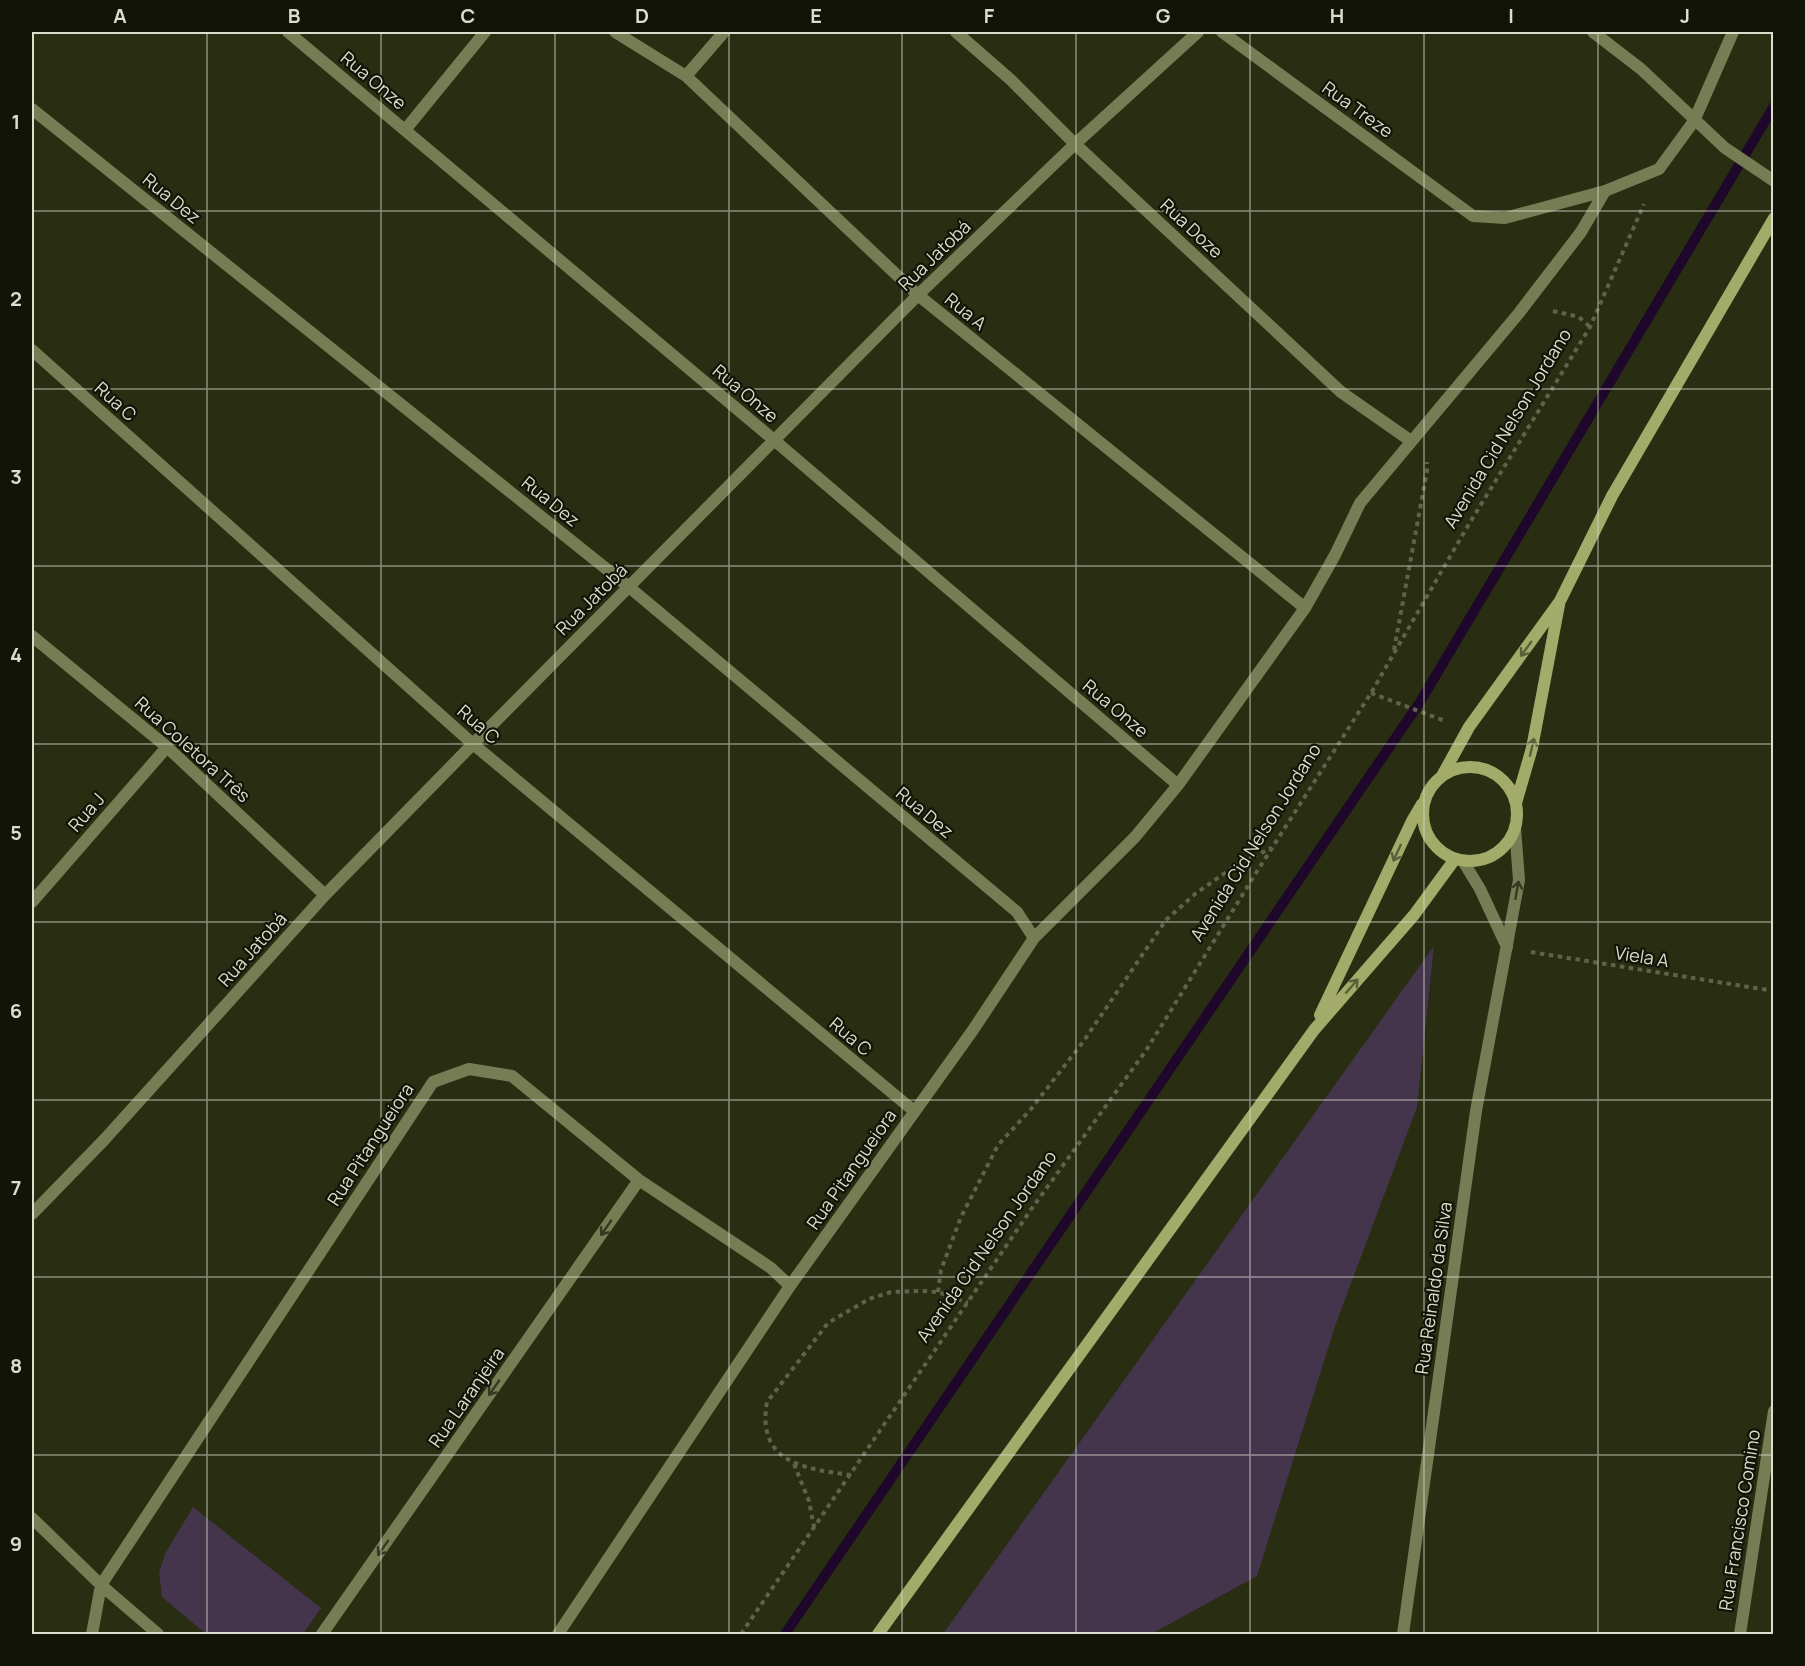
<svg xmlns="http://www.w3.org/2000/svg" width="1805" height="1666" viewBox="0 0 1805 1666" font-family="Manrope,sans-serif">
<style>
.green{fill:#44354d}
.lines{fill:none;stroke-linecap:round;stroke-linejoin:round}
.stream{stroke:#1e072b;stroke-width:10}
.path{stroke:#60634b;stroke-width:4;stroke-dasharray:4.5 4.5;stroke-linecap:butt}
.street{stroke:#767c54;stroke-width:12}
.secondary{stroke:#a2ab69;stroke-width:12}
.oneway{stroke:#5a6038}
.oneway2{stroke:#353823}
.grid{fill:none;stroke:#dbdecd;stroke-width:1.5;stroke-opacity:0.55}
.labels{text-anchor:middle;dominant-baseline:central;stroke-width:4.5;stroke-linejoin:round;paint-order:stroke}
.street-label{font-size:18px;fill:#dbdecd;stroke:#121408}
.neatline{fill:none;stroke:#dbdecd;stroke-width:2}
.grid-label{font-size:20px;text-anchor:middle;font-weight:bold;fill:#dbdecd}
</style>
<rect width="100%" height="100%" fill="#292d11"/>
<!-- green -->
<path class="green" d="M1434,946L1417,1107L1335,1326L1257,1576L1151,1634H943Z
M193,1507L321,1608L303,1634H206L162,1597L159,1572L166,1552Z"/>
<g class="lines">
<!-- stream -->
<path class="stream" d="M785,1634L1420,702L1774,106"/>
<!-- path -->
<path class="path" d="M1553,311L1579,317L1590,327
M1394,650L1427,471V462
M1371,693L1445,721
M1531,952L1774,991
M938,1292L941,1270L961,1217L998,1145L1031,1109L1083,1042L1166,920L1195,894L1235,866L1271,848
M794,1464L809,1501L814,1527
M851,1475C805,1469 756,1463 767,1402L828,1323L869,1299L891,1292L921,1291L938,1292L968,1303
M741,1634L1030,1211L1147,1049L1256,873L1371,693L1466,529L1590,327L1644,204"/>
<!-- street -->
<path class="street" d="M288,32L774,440L1178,785
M615,32L686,76L918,295L1305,608
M956,32L1011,80L1075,144L1341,392L1411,441
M1222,32L1473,216L1505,218L1605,191L1659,169L1694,121L1733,32
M1593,32L1641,69L1725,148L1774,181
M686,76L724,32
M32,109L629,587L1017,912L1034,938
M405,130L485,32
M32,350L473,744L914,1111
M32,636L167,747L325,895
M1463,861L1480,889L1507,947
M32,902L167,747
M32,1214L104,1140L325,895L473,744L918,295L1075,144L1198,32
M32,1518L101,1585L158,1634
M92,1634L101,1585L433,1082L469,1069L512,1076L639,1180L771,1268L790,1286L973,1030L1034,938L1135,837L1178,785L1305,608L1335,555L1360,503L1519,313L1581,232L1605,191
M322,1634L639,1180
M558,1634L790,1286
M1403,1634L1476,1111L1519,880L1515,828
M1740,1634L1774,1411"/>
<!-- secondary -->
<path class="secondary" d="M1423 814a47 47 0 1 1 94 0a47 47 0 1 1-94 0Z
M1442,776L1469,727L1560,601L1612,496L1774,218
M1516,803L1532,748L1559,605
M1320,1015L1412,821L1422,804
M878,1634L1314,1030L1414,915L1455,859"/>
</g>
<!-- one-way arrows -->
<defs><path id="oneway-shaft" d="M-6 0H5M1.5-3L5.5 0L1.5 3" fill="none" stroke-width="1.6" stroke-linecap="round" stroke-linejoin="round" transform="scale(1.5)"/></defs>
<g class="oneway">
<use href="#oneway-shaft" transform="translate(1526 649) rotate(126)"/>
<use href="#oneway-shaft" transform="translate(1532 747) rotate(-77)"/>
<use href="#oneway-shaft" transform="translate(1397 853) rotate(115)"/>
<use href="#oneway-shaft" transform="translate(1352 986) rotate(-49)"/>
</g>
<g class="oneway2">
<use href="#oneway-shaft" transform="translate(1517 890) rotate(-80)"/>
<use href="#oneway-shaft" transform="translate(606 1228) rotate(125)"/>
<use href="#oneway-shaft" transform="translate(494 1388) rotate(125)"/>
<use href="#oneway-shaft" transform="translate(383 1548) rotate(125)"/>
</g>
<!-- grid -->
<path class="grid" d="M207,32V1634M381,32V1634M555,32V1634M729,32V1634M902,32V1634M1076,32V1634M1250,32V1634M1424,32V1634M1598,32V1634M32,211H1774M32,389H1774M32,566H1774M32,744H1774M32,922H1774M32,1100H1774M32,1277H1774M32,1455H1774"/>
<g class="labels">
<!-- street labels -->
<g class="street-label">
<text transform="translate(374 80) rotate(40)">Rua Onze</text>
<text transform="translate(1358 109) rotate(36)">Rua Treze</text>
<text transform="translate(172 198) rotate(39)">Rua Dez</text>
<text transform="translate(1192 228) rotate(43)">Rua Doze</text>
<text transform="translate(934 255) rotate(-44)">Rua Jatobá</text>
<text transform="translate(966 311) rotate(39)">Rua A</text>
<text transform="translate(746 393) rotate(40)">Rua Onze</text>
<text transform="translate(116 401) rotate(42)">Rua C</text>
<text transform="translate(1507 428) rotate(-59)">Avenida Cid Nelson Jordano</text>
<text transform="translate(551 501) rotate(39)">Rua Dez</text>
<text transform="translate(591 599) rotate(-45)">Rua Jatobá</text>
<text transform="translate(1116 708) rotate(40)">Rua Onze</text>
<text transform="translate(479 724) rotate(41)">Rua C</text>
<text transform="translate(193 749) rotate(42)">Rua Coletora Três</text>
<text transform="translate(86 812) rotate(-49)">Rua J</text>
<text transform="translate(925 812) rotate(40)">Rua Dez</text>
<text transform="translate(1255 842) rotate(-58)">Avenida Cid Nelson Jordano</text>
<text transform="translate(252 949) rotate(-48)">Rua Jatobá</text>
<text transform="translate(1642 956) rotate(9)">Viela A</text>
<text transform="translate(851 1036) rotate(40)">Rua C</text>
<text transform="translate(370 1144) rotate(-57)">Rua Pitangueiora</text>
<text transform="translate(851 1169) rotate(-55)">Rua Pitangueiora</text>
<text transform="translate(986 1246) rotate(-55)">Avenida Cid Nelson Jordano</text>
<text transform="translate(1433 1288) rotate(-82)">Rua Reinaldo da Silva</text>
<text transform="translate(466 1397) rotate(-55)">Rua Laranjeira</text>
<text transform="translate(1739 1520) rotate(-81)">Rua Francisco Comino</text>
</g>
</g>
<!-- border -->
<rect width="1805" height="1666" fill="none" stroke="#121408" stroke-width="66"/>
<rect x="33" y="33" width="1739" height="1600" class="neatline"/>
<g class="grid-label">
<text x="120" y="23">A</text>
<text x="294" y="23">B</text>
<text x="468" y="23">C</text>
<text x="642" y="23">D</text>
<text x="816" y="23">E</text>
<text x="989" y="23">F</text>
<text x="1163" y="23">G</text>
<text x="1337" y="23">H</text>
<text x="1511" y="23">I</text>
<text x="1685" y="23">J</text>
<text x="16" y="129">1</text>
<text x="16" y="306">2</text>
<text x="16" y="484">3</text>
<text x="16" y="662">4</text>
<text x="16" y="840">5</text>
<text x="16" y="1018">6</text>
<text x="16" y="1195">7</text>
<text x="16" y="1373">8</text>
<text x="16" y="1551">9</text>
</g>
</svg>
